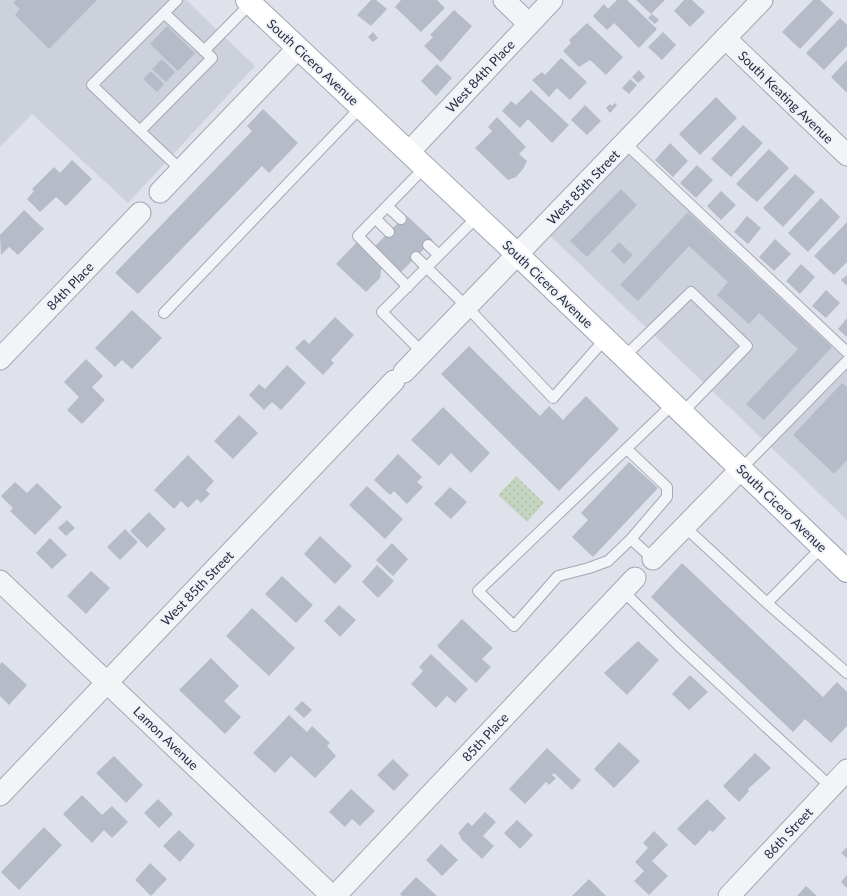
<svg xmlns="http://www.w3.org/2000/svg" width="847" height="896" viewBox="0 0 847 896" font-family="Lato,sans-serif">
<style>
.built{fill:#cdd1dc}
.park{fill:url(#park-dots)}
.building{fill:#b6bbc8}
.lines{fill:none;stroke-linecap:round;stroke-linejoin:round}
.service-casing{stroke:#a4a8b5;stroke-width:12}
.minor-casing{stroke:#a4a8b5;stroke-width:23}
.primary-casing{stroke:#9da5b7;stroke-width:24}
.service{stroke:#f2f4f8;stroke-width:10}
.minor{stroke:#f2f4f8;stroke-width:21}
.primary{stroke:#fff;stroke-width:22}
.labels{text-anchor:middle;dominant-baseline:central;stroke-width:4;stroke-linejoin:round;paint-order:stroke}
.street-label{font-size:13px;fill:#272e43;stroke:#eff2f7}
</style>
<defs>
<pattern id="park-dots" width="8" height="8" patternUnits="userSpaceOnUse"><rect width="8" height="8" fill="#c3d5c0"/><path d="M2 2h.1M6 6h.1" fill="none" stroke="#a8b7a6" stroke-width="1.8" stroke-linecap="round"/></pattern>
</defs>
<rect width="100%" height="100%" fill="#dfe2ea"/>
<!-- built -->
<path class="built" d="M0,0H186L255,66L128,203L32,114L0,147Z
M624,139L847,350V520L541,227Z"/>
<!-- park -->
<path class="park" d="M516,476L544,503L527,522L498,495Z"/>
<!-- building -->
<path class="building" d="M16,0H97L49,49L15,15L20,9L13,3Z
M371,0H376L387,9L371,26L357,15Z
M401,0H437L445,8L421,32L395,7Z
M617,0H627L657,29L639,48L614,23L607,30L593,16L604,4L608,9Z
M636,0H665L651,14Z
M684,0H692L705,12L690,27L674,11Z
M813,0H820L834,13L800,49L782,32Z
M454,10L472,26L441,62L424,46L433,37L430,35Z
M652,14L659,20L655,24L648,18Z
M840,18L847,25V46L824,70L806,53Z
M587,23L623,57L606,75L590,60L579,67L563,51L571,43L569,40Z
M167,26L195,53L178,71L150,44Z
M373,32L378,38L373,42L368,37Z
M663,32L676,45L662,60L648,47Z
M561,58L587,82L570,100L557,88L549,97L532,80L542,72L545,75Z
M162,59L175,72L166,82L152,69Z
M847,60V93L831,77Z
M437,64L452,78L436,96L421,81Z
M639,70L645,77L638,83L632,77Z
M151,71L164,84L157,92L143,79Z
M630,79L637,85L629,94L622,88Z
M531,90L569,125L552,143L528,119L520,128L502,111L511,101L516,105Z
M716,97L737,118L700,155L679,134Z
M615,103L617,105L610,113L606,108L610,104L612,106Z
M585,105L601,121L587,135L571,120Z
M263,109L298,143L269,173L262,166L138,294L115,273L252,131L247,126Z
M497,117L526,147L519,154L527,161L523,169L516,177L508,180L475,148L492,131L488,127Z
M743,125L763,143L731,177L711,159Z
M670,143L688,161L673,177L655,160Z
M769,149L789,168L757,202L736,184Z
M72,160L92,179L66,206L56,197L40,212L27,199L34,191L32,189L54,167L60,173Z
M697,165L713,180L696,198L680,183Z
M795,174L815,192L783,227L763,208Z
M621,189L637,205L587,257L570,241Z
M721,191L736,205L721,220L707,206Z
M821,198L840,217L808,252L788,233Z
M24,210L44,229L18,255L9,247L1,255L0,235Z
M688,212L832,347L764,420L746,404L798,349L759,313L749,324L717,295L728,282L689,246L638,301L620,285Z
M406,215L433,240L400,273L374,247Z
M747,216L761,228L748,244L734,232Z
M847,222V262L834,275L814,256Z
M775,239L791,254L774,271L759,257Z
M358,241L382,264L380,278L366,292L336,264Z
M619,242L633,255L624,264L611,251Z
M801,264L815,277L800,294L786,281Z
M847,275V286L841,280Z
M826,290L840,303L826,318L812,306Z
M132,310L162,338L132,369L122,360L115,367L95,348Z
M335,317L354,335L331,360L334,363L323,375L295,348L304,339L309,344Z
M847,318V337L838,329Z
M469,346L540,416L549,406L563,420L586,396L619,429L559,491L441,374Z
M86,359L103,376L92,387L105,400L82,424L67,410L79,397L64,382Z
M287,365L306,383L281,410L272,402L264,410L249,395L259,384L265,389Z
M842,383L847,387V460L834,474L793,435Z
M443,407L490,453L471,473L451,453L439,466L411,440Z
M239,415L258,433L233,459L214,441Z
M398,454L422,477L417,482L423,487L407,504L394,491L390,495L374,480Z
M188,455L214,481L206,490L210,494L201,503L197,499L188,508L181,501L174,509L154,490Z
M629,462L658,488L593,557L572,537L588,520L581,513Z
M15,482L27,493L37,483L62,507L35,535L10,511L13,508L1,496Z
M367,486L403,519L385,539L349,505Z
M450,487L467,502L451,519L434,504Z
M149,512L166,529L147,548L130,531Z
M67,520L75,528L66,536L58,528Z
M125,529L138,542L120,560L107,547Z
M320,536L352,566L335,584L304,554Z
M50,538L67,555L52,569L36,553Z
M392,543L408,559L393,576L376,560Z
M682,563L823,697L837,682L847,692V726L831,743L805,719L793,732L651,597Z
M377,565L394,581L378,598L362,582Z
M91,571L110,588L86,614L67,596Z
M282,576L313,605L296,623L265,594Z
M339,605L356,620L340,637L324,621Z
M252,608L295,648L269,676L226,636Z
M462,619L493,648L482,659L491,667L476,683L437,646Z
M638,641L659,660L627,695L604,673Z
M431,654L468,689L455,703L447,696L436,708L411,684L423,671L419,667Z
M211,658L239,686L224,701L241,717L225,734L179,690Z
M2,662L27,685L9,705L0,696V664Z
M690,675L708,692L689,710L672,694Z
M302,701L312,710L304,718L294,709Z
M289,715L307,732L312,726L330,743L327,746L336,756L315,778L291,756L275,773L253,753Z
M619,742L640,761L614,788L594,769Z
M547,748L581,780L572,790L554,773L552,775L556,778L549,785L546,782L525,804L509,789Z
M755,753L771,768L748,789L749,791L739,802L723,786Z
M114,756L143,785L126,803L96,773Z
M393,759L409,775L394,791L377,775Z
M351,789L375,811L360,826L352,819L345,827L329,812Z
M82,795L102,815L112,806L128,822L112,838L104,830L92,843L63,814Z
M158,799L173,814L159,828L144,813Z
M707,799L726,818L713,832L710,830L695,846L677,829Z
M485,812L496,822L483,836L494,846L482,859L460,838L461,837L458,833L468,822L472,826Z
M517,820L533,835L520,849L504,833Z
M44,827L62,845L19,890L1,872Z
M179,830L195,845L180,862L163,846Z
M654,831L668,845L652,861L668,876L649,895L634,881L644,871L635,862L648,848L643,843Z
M441,844L458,860L442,876L426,860Z
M847,847V858L841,853Z
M150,863L167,879L151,896L135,880Z
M847,875V888L841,882Z
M416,877L437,896H402L400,894Z
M589,879L606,896H572Z
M806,886L817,896H797Z"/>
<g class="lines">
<defs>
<path id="service" d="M164,13L212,58L140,131L92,85Z
M164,13L177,0
M204,51L251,3
M140,131L181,170
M625,143L847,352
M387,206L401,219
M375,218L389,232
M428,245L439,255
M416,257L467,307L553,398L605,339
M408,287L358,236L425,167
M164,313L361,107
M423,353L382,312L477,217
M624,357L691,292L747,346L682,413
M627,449L667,487V497L631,539
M741,469L847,361
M685,527L767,603L847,673
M653,559L631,539L608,561L589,568L558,576L514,626L478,591L673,404
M623,591L678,645L831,787
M767,603L822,547"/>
<path id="minor" d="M504,0L529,24
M725,38L847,155
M409,152L552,0
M160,192L298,48
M0,359L140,213
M404,372L762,0
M653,559L741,469
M0,581L332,896
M0,795L394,381
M335,896L635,578
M729,896L847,770"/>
<path id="primary" d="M247,0L518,255L847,571"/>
</defs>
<!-- service casing -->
<use href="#service" class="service-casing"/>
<!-- minor casing -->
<use href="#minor" class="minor-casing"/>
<!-- primary casing -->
<use href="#primary" class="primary-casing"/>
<!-- service -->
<use href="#service" class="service"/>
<!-- minor -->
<use href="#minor" class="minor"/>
<!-- primary -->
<use href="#primary" class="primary"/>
</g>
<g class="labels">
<!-- street labels -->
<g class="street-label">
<text transform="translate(313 62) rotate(43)">South Cicero Avenue</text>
<text transform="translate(480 76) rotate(-47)">West 84th Place</text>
<text transform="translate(786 97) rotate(44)">South Keating Avenue</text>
<text transform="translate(583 187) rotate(-46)">West 85th Street</text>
<text transform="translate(548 284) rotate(44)">South Cicero Avenue</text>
<text transform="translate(70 286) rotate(-46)">84th Place</text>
<text transform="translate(782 508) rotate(44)">South Cicero Avenue</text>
<text transform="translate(197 588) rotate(-46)">West 85th Street</text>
<text transform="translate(485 737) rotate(-47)">85th Place</text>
<text transform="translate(166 738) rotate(44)">Lamon Avenue</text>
<text transform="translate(788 833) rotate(-47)">86th Street</text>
</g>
</g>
</svg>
